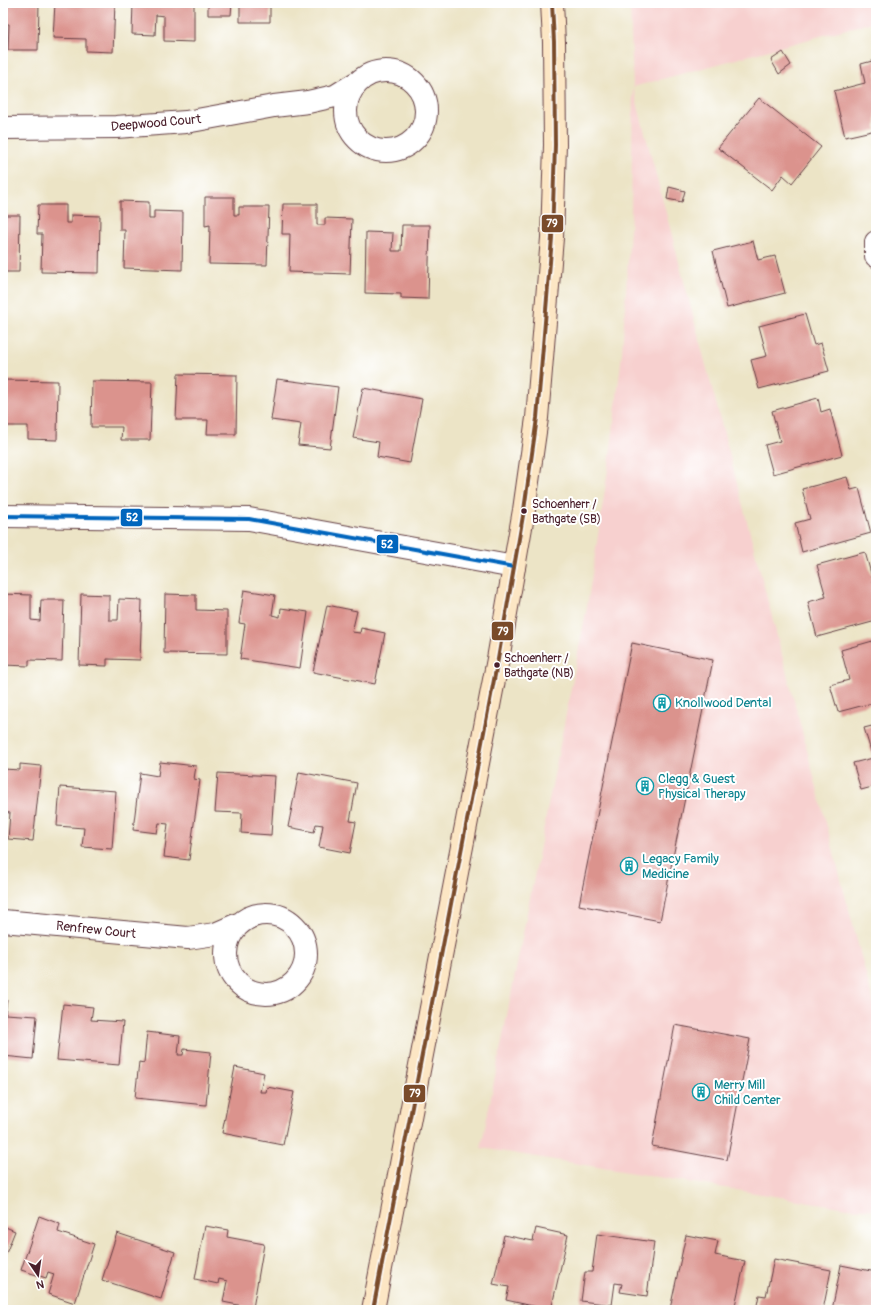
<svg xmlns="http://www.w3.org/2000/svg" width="879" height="1313" viewBox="0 0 879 1313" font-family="Pangolin,sans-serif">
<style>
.built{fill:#f7d0cf}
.building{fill:#db938d}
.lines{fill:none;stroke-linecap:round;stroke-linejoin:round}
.minor-casing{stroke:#623d42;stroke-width:24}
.secondary-casing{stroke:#623d42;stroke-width:24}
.minor{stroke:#fff;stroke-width:22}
.secondary{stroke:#fce6c4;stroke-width:22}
.bus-1-casing{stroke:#fff;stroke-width:7}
.bus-2-casing{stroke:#fff;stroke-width:7}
.bus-1{stroke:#0065bd;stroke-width:4}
.bus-2{stroke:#7a4b2a;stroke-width:4}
.bus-dot{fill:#4a1f2b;stroke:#fff;stroke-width:1.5}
.labels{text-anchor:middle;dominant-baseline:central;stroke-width:4;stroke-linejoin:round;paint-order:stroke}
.bus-label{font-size:12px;fill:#4a1f2b;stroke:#fff;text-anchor:start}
.street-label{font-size:13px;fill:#4a1f2b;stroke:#fff}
.culture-label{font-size:13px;fill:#0d838f;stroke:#fff;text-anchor:start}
.line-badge{stroke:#fff;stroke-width:1.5}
.badge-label{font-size:11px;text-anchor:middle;font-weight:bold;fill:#fff}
</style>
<rect width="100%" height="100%" fill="#fff"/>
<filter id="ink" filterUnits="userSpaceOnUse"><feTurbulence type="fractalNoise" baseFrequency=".025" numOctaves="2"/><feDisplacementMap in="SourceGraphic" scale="8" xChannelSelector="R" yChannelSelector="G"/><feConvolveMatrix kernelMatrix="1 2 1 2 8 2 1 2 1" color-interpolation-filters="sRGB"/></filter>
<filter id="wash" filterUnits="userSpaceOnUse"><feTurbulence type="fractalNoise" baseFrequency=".012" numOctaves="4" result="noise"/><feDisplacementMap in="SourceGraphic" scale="16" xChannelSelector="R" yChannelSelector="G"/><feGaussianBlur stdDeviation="0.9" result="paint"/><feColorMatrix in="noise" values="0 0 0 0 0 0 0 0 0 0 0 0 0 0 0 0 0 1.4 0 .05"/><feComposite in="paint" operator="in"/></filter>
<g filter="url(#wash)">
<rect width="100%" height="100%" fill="#ece4c6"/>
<!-- built -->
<path class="built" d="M630,3H876V21L633,87L876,1013V1210L847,1208L481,1148L587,607L610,457L622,353L631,214L633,87Z"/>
<g id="blocks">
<!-- building -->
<path class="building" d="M3,3H39L38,50H8L9,24H3Z
M55,3H115L113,52L86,51V39L53,38Z
M133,3H194V42L164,41V16L156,15L155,35L132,34Z
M208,3H232L231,15H208Z
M240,3H270V22H240Z
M783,52L791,65L779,74L771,60Z
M876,60V130L845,137L834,91L865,83L861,64Z
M759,98L821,147L792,183L783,175L772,190L718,148Z
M669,187L685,191L682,202L667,199Z
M205,197H234V215H239V207H269L267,265L209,264L210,225L205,226Z
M120,201L149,202V219H154V211L183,212L182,270L124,268L125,230H120Z
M283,204H317V225H325V218L352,219L350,274L289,272L290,234H282Z
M38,205H66V223H71V215L100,216L99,273L41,272L42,234H37Z
M3,215H20L19,272H3Z
M402,225H430L428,299L401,298V294L365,293L366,232L393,233L392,251H401Z
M753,241L758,260L775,256L785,293L727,308L713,251Z
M805,314L814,345L821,343L829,371L759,389L751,360L767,356L759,326Z
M178,374L237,375L236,434H207L208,420H176Z
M277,379L338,387L330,448L298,445L301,424L271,420Z
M3,380L58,381L57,440L28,439V426H3Z
M92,381L152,382L150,440H121L122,427H91Z
M363,388L422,399L410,463L377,457L379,442L353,438Z
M818,398L821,412L830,409L842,455L773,474L765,445L780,441L772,411Z
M847,477L851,490L859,488L871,533L802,552L795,523L810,519L802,489Z
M865,552L875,588H876V621L817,637L808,602L826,597L817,565Z
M244,590L275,595L272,615L280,617L281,608L308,612L300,668L240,659L245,624L239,623Z
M3,594L31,595V620L40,621L41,600H64L62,661L29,660V666L3,665Z
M81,594L109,595V620H118L119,599L142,600L140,660L107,659V666L79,665Z
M165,594L196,595V610L227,611V654L164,653Z
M327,605L357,611L352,632L360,633L361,628L385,633L375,684L313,672Z
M876,640V702L838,712L830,685L849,680L841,650Z
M632,643L713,660L660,921L579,905Z
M876,725V786L861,790L853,763L873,758L864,728Z
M160,762L196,766L194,779L200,780L189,860L164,857L168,824L159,823L157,833L133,830L140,773L158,776Z
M20,764L41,766L33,841L8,839L10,813L3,812V769L20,770Z
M299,772L357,783L350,821L356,822L350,853L319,847L323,825L316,824L314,832L288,827Z
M218,773L275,776L271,835L241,833L242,813L215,812Z
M60,787L116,791L112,849L82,847L84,828L57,826Z
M3,999L7,1000L5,1014L37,1016L33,1059L3,1056Z
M63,1004L93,1007L91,1020L123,1022L119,1065L57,1060Z
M675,1025L750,1039L727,1160L652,1146Z
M147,1032L180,1036L178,1055H183L184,1049L211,1052L206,1105L135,1098L139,1062L144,1063Z
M235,1067L264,1073L260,1092H266L267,1087L294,1092L283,1145L222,1133Z
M39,1216L60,1224L58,1232L94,1244L75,1303L48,1294L54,1274L48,1272L46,1278L21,1270Z
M3,1226L15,1231L3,1261Z
M205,1226L228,1230L227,1237L264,1244L253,1308L223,1302L227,1281L219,1279L218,1284L195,1279Z
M536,1228L568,1235L551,1310L506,1300L509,1287L493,1284L504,1235L533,1241Z
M117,1233L175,1252L161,1299L102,1280Z
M597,1234L654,1242L647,1296L620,1292L622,1284L615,1283L612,1305L581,1301L585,1272H592Z
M686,1235L718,1241L715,1255L745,1261L734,1310L717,1307V1310L670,1309Z
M774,1259L831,1270L823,1310H796L788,1308V1310H756L759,1295L766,1296Z
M841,1265L876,1272V1310H832Z"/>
</g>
</g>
<g filter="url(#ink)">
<use href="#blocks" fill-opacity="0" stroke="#623d42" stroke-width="1"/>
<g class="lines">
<defs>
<path id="minor" d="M346 111a40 40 0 1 1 80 0a40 40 0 1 1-80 0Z
M3,128L116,127L186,122L274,106L308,102L335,96L356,83
M876,242V256
M3,516L249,519L514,567
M226 954a40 40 0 1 1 80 0a40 40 0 1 1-80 0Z
M3,921L188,938L215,934L238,924"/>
<path id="secondary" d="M373,1310L498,659L524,510L537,418L552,238L555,145L554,42L552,3"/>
</defs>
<!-- minor casing -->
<use href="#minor" class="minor-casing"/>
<!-- secondary casing -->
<use href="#secondary" class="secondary-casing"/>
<!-- minor -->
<use href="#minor" class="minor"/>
<!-- secondary -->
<use href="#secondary" class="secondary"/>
<defs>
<path id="bus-1" d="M3,516L249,519L514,567"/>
<path id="bus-2" d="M373,1310L498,659L524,510L537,418L552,238L555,145L554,42L552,3"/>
</defs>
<!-- bus-1 casing -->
<use href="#bus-1" class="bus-1-casing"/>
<!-- bus-2 casing -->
<use href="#bus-2" class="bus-2-casing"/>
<!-- bus-1 -->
<use href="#bus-1" class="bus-1"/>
<!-- bus-2 -->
<use href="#bus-2" class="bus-2"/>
</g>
</g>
<!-- icons -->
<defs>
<symbol id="building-ring" viewBox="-11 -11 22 22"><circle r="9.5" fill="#fff" stroke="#0f9aa8" stroke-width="1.5"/><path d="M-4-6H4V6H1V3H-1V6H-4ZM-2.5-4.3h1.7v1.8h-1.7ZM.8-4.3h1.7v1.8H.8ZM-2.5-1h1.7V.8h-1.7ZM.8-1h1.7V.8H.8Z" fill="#0f9aa8"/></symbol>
</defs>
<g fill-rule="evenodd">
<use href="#building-ring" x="652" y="693" width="20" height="20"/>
<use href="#building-ring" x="635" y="776" width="20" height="20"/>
<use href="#building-ring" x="619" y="856" width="20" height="20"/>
<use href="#building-ring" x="691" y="1082" width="20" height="20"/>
</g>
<!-- markers -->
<g class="bus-dot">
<circle cx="524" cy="511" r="3.5"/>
<circle cx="497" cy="665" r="3.5"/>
</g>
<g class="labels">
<!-- bus labels -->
<g class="bus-label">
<text x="532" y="504">Schoenherr /<tspan x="532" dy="15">Bathgate (SB)</tspan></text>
<text x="504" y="658">Schoenherr /<tspan x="504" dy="15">Bathgate (NB)</tspan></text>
</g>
<!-- street labels -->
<g class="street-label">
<text transform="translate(156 123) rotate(-5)">Deepwood Court</text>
<text transform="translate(96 930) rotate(6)">Renfrew Court</text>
</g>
<!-- culture labels -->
<g class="culture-label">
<text x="675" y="703">Knollwood Dental</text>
<text x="658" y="779">Clegg &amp; Guest<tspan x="658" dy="15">Physical Therapy</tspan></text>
<text x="642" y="859">Legacy Family<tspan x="642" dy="15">Medicine</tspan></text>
<text x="714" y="1085">Merry Mill<tspan x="714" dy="15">Child Center</tspan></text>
</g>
</g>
<g class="line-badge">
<rect x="541" y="214" width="23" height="19" rx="4" fill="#7a4b2a"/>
<rect x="120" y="508" width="23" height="19" rx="4" fill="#0065bd"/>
<rect x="376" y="534" width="23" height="20" rx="4" fill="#0065bd"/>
<rect x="491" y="621" width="23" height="20" rx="4" fill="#7a4b2a"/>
<rect x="403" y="1084" width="23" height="19" rx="4" fill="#7a4b2a"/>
</g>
<g class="badge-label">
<text x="552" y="227">79</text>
<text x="132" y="521">52</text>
<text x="387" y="548">52</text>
<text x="503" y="635">79</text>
<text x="415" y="1097">79</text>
</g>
<!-- margin -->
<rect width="879" height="1313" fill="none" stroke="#fff" stroke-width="16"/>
<!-- north arrow -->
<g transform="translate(38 1275) rotate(167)" stroke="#ffffff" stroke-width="3" paint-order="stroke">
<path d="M0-3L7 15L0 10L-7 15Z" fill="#4a1f2b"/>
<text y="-6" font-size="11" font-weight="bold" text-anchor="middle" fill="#4a1f2b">N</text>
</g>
</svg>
